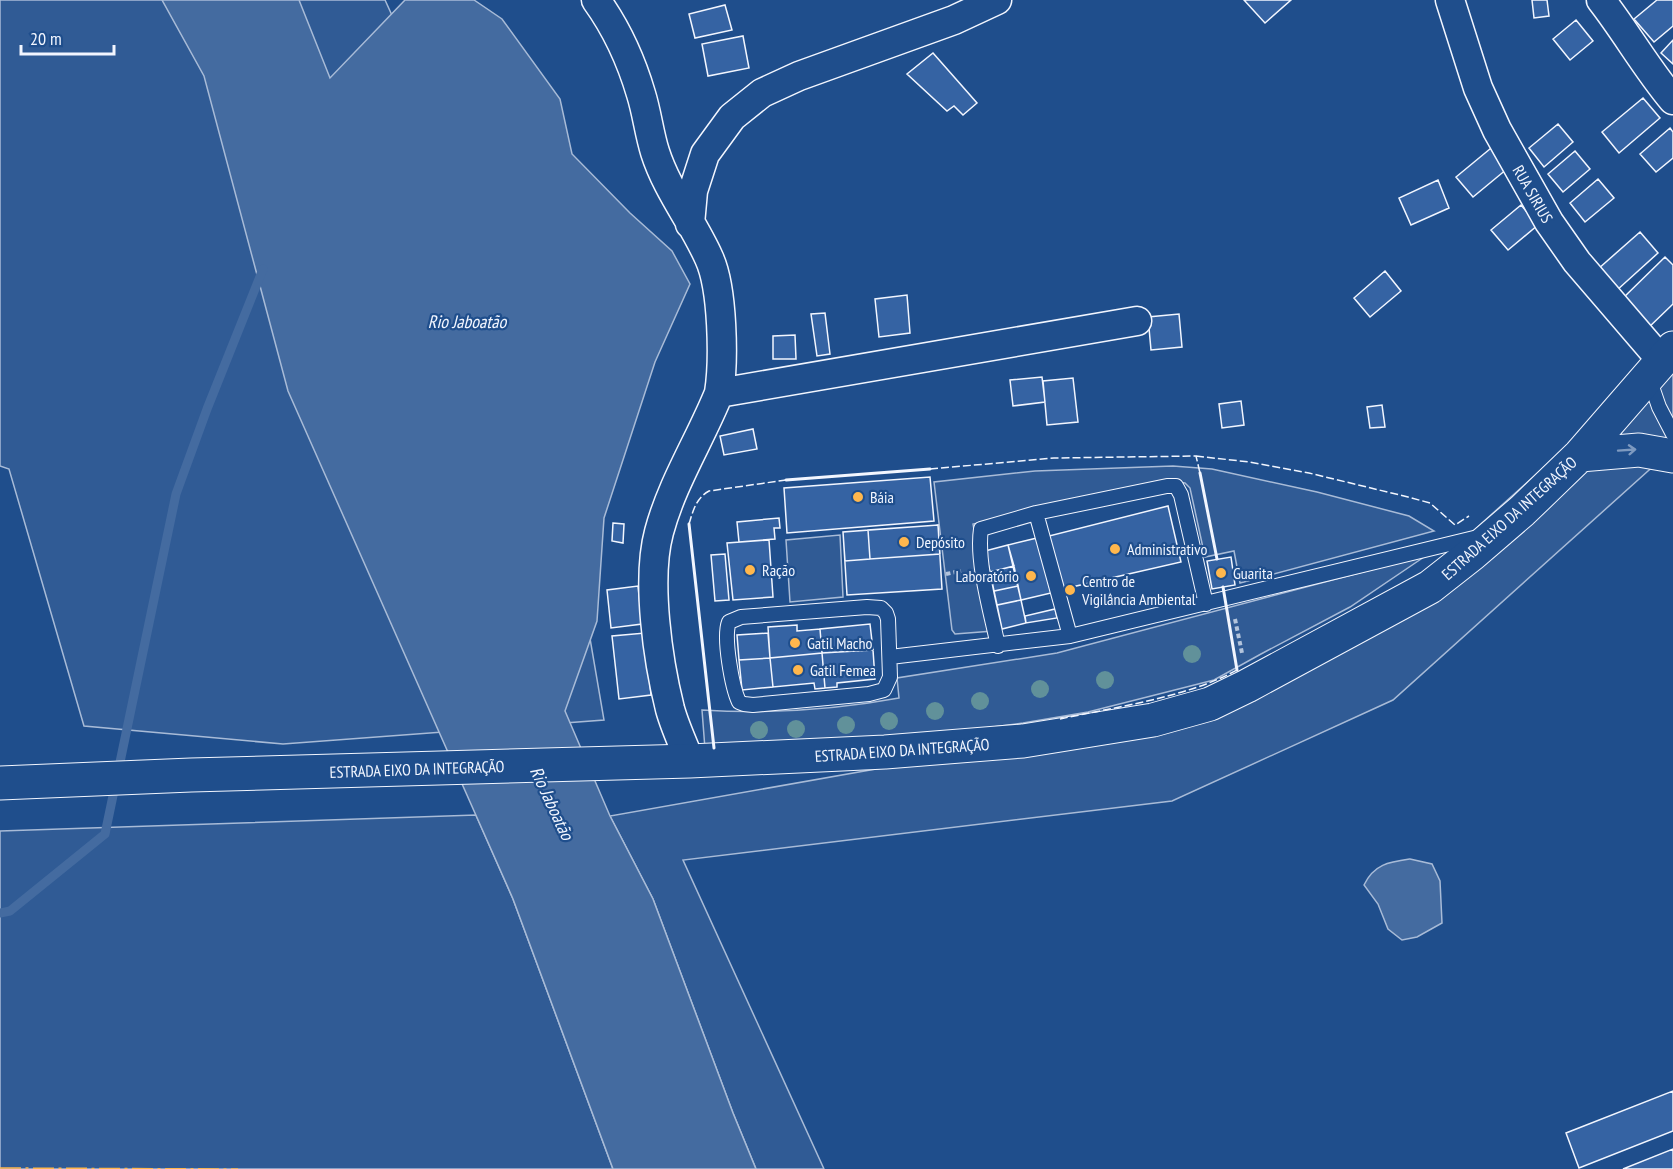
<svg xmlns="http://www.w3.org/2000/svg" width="1673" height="1169" viewBox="0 0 1673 1169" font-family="'PT Sans Narrow',sans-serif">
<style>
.green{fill:#305b95;stroke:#a8bbd7;stroke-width:1.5}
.water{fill:#446ba0;stroke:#a8bbd7;stroke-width:1.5}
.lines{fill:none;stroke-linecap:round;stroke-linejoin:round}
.stream{stroke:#446ba0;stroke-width:9}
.building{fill:#3563a3;stroke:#f2f6ff;stroke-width:1.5}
.service-casing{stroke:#f2f6ff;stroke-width:16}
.minor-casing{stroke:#f2f6ff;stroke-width:31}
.secondary-casing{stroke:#f2f6ff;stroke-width:35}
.path{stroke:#b3c4dc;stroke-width:4;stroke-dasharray:4.5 3;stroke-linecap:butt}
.service{stroke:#1f4e8c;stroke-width:14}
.minor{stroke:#1f4e8c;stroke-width:28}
.secondary{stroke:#1f4e8c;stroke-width:33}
.fence{stroke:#f2f6ff;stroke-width:1.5;stroke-dasharray:8 3;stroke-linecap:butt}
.wall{stroke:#f2f6ff;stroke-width:3}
.power{stroke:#ffb74d;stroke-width:1.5;stroke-dasharray:21 4.5 3 4.5;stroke-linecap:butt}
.tree{fill:#61919a}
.oneway{stroke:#7e9ac0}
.poi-dot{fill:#ffb74d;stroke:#1f4e8c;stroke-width:2}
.labels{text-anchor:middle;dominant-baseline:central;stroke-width:4.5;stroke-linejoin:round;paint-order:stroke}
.street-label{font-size:16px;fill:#f2f6ff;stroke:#1f4e8c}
.poi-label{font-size:16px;fill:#f2f6ff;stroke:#1f4e8c;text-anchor:start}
.water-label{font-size:18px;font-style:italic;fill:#f2f6ff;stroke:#1f4e8c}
</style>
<rect width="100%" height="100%" fill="#1f4e8c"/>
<!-- green -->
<path class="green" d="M0,0H385L538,335L604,720L283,744L84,726L9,469L0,466Z
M1662,361L1673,365V444L1658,462L1393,700L1172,801L683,860L824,1169H756L733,1113L653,899L610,816L1153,720L1382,613Z
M1173,466L1212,469L1317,492L1409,516L1434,531L1240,583L1234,551L1205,557L1190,488L1185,483L1177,482L973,524L993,631L955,634L952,630L934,482L1035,471Z
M840,535L843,597L790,602L786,540Z
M1427,555L1350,607L1261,654L1214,680L1088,712L1023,723L922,736L705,749L702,710C767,714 834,710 899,698L897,678L1057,653Z
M476,815L513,899L613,1169H0V831Z"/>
<!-- water -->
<path class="water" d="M162,0H299L330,78L405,0H474L502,19L560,99L572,154L630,213L672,251L690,284L655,362L604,518L597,621L565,711L610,816L653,899L733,1113L756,1169H613L513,899L288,391L204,76Z
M1410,859L1432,864L1440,881L1442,923L1417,937L1402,940L1388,929L1378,904L1364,885C1374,864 1389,862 1410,859Z"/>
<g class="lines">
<!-- stream -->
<path class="stream" d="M0,913L10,911L105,834L176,494L207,409L263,269"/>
</g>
<!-- building -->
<path class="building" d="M1244,0H1291L1265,23Z
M1532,0H1547L1549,16L1534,18Z
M1657,0H1673V26L1654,42L1634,19Z
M725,5L732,30L695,38L689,14Z
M1576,20L1593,41L1570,60L1553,39Z
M743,36L749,68L708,76L702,44Z
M1673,40V64L1661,53Z
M933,53L977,103L963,115L954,106L947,111L907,74Z
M1643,98L1660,118L1619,153L1602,132Z
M1558,124L1573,142L1544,167L1529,148Z
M1670,128L1673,132V158L1656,172L1640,154Z
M1496,144L1513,164L1473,197L1456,177Z
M1575,151L1590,169L1563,192L1548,174Z
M1598,179L1614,198L1585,222L1570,203Z
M1438,180L1449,208L1411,225L1399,198Z
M1521,205L1538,225L1508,250L1491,230Z
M1640,232L1658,253L1616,291L1598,269Z
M1665,257L1673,265V304L1646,330L1619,302Z
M1385,271L1401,291L1370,317L1354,298Z
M907,295L910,333L879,337L875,299Z
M825,313L830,354L817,356L811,314Z
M1179,314L1182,347L1151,350L1148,317Z
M795,335L796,359H773V336Z
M1042,377L1045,402L1013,406L1010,380Z
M1073,378L1078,422L1047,425L1043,381Z
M1241,401L1244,425L1222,428L1219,404Z
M1382,405L1385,427L1370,428L1367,407Z
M753,429L757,449L724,455L720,436Z
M930,477L934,521L787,533L784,488Z
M1168,506L1181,562L1063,589L1049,536Z
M779,518L780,528H774L775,539L739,542L737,522Z
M613,523L624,524L623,543L612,541Z
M938,525L940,554L870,559L868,530Z
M938,525L942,589L847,595L843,532Z
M868,530L870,559L845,561L843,532Z
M1037,538L1051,593L1021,600L1008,545Z
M769,540L773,597L733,600L727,543Z
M1008,545L1014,566L990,572L985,551Z
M725,554L729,600L715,601L711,555Z
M1231,557L1235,585L1212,589L1207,561Z
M1014,566L1018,586L994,591L990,572Z
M638,586L642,624L611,628L607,590Z
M1018,586L1021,600L997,605L994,591Z
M1021,600L1026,623L1002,629L997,605Z
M1055,609L1057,618L1026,623L1025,616Z
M870,624L873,650L822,653L820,629Z
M797,625V631L820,629L822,653L770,658L768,627Z
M645,633L651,695L619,699L612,636Z
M768,633L770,658L739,660L737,635Z
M873,650L875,679L837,683V687L825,688L822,653Z
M822,653L825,688L815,689L814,683L773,687L770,658Z
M770,658L773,687L742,690L739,660Z
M1673,1091V1131L1579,1168L1566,1133Z
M1673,1149V1169H1623Z"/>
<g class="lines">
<defs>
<path id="service" d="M1649,378L1659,407L1673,434
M1036,513L1070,636
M867,607L881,608L886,613L888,619L890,677L884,690L869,694L753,705L744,704L739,702C732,687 723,637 729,622L741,617Z
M998,646C991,612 976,562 981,529L1036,513L1167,486H1176L1181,495L1206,604
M890,657L1070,636L1478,537"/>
<path id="minor" d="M596,0C617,29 631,60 641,94C647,113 649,133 655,152C667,190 693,222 709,258C723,288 724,361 719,393C700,440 672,483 659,532C646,580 658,661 670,709C675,727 683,744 690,761
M1450,0L1478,88L1497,130L1549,222L1577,262L1662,361
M1601,0C1626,32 1646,68 1673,100
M690,224L693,191L705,154L732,117L762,93L799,76L954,20L997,0
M719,393L1137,321"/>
<path id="secondary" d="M1580,455L1639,450L1673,456
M0,783L191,775L690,761L885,752L1023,741L1153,720L1210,704L1247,686L1430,587L1472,554L1522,511L1580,455L1673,348"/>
</defs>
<!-- service casing -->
<use href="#service" class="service-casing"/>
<!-- minor casing -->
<use href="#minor" class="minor-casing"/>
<!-- secondary casing -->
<use href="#secondary" class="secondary-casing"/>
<!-- path -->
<path class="path" d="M946,574L961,571
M1235,619L1242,653"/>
<!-- service -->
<use href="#service" class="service"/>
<!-- minor -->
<use href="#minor" class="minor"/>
<!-- secondary -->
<use href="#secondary" class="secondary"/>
<!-- fence -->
<path class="fence" d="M1196,456L1249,462L1309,473L1408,497L1430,503L1455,525L1469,516
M930,469L1054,458L1196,456L1200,473
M689,524C693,511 696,498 709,491L786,480
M1060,719C1116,707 1188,697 1237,670"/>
<!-- wall -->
<path class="wall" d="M1200,473L1217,559
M786,480L930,469
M689,524L714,748
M1223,587L1237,670"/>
<!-- power -->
<path class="power" d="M0,1168L238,1169"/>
</g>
<!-- trees -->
<g class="tree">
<circle cx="1192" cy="654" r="9"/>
<circle cx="1105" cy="680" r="9"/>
<circle cx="1040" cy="689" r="9"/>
<circle cx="980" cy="701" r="9"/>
<circle cx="935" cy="711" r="9"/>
<circle cx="889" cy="721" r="9"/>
<circle cx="846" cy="725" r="9"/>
<circle cx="796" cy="729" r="9"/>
<circle cx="759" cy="730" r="9"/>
</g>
<!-- one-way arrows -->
<defs><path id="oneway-shaft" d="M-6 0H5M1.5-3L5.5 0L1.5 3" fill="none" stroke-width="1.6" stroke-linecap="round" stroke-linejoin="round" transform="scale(1.5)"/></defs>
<use class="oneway" href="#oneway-shaft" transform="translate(1627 450) rotate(-4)"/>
<!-- markers -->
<g class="poi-dot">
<circle cx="858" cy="497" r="6"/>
<circle cx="904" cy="542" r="6"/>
<circle cx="1115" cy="549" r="6"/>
<circle cx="750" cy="570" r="6"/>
<circle cx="1221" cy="573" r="6"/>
<circle cx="1031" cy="576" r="6"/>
<circle cx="1070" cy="590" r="6"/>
<circle cx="795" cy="643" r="6"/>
<circle cx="798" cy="670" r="6"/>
</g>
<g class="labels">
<!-- street labels -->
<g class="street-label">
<text transform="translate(1533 194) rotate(60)">RUA SIRIUS</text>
<text transform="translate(1509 518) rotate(-42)">ESTRADA EIXO DA INTEGRAÇÃO</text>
<text transform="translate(902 750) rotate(-4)">ESTRADA EIXO DA INTEGRAÇÃO</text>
<text transform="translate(417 769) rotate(-2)">ESTRADA EIXO DA INTEGRAÇÃO</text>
</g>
<!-- poi labels -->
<g class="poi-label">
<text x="870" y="497">Báia</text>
<text x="916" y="542">Depósito</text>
<text x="1127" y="549">Administrativo</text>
<text x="762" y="570">Ração</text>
<text x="1233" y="573">Guarita</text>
<text x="1019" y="576" text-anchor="end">Laboratório</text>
<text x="1082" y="581">Centro de<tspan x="1082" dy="18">Vigilância Ambiental</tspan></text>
<text x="807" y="643">Gatil Macho</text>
<text x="810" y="670">Gatil Femea</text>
</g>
<!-- water labels -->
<g class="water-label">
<text x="467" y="321">Rio Jaboatão</text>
<text transform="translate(552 803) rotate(65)">Rio Jaboatão</text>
</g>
</g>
<!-- scale -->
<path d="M21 45v9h93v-9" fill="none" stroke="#f2f6ff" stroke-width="3"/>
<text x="30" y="45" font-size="18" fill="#f2f6ff" stroke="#1f4e8c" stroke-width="4.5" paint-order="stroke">20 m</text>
</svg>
